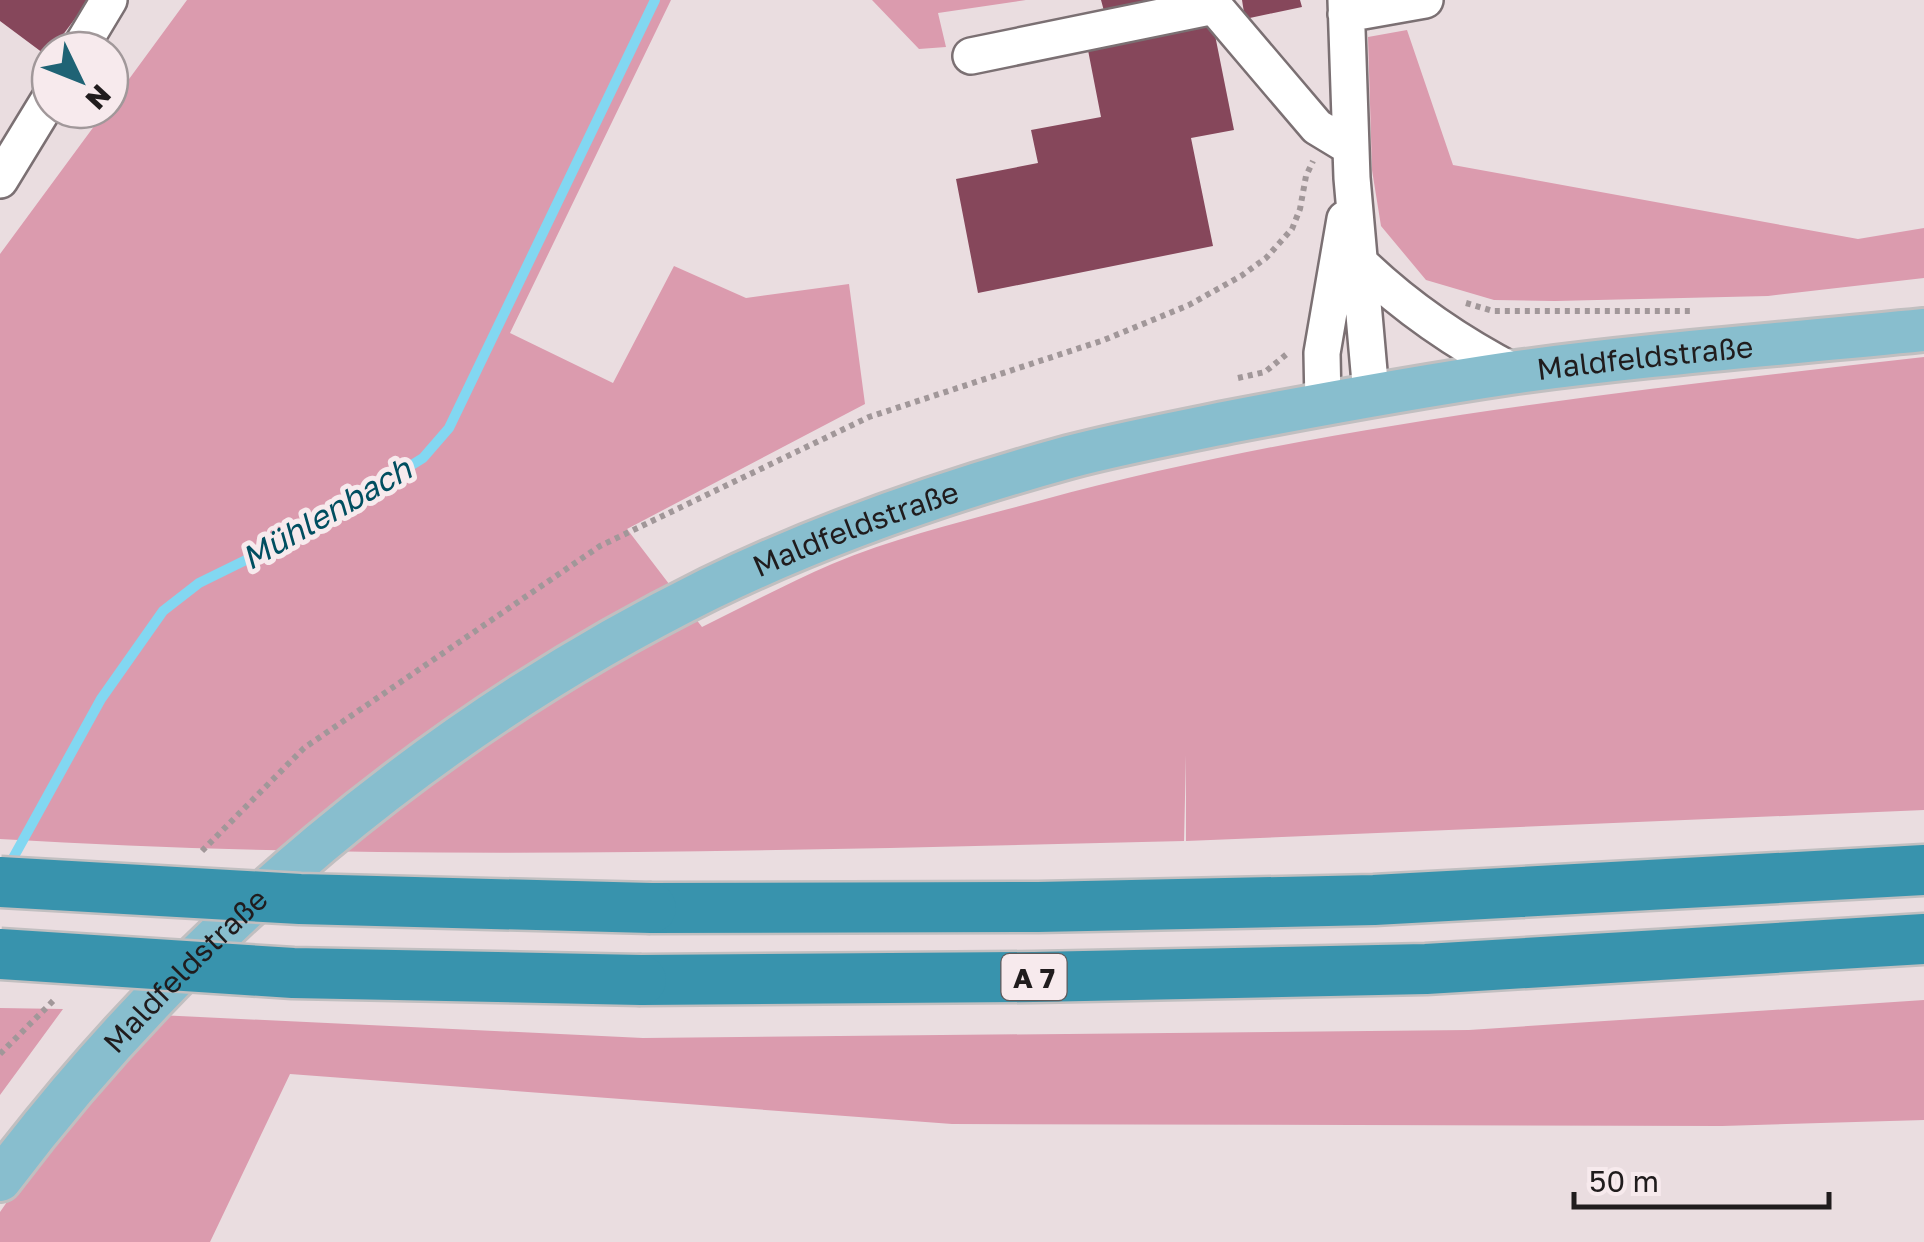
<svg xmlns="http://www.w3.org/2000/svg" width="1924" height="1242" viewBox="0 0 1924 1242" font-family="'Golos Text',sans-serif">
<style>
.green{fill:#db9bae}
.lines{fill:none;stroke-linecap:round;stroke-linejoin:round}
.stream{stroke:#82d7f1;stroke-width:10}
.building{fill:#86475b}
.minor-casing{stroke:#7b7073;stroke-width:40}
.major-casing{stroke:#c1bfc0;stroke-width:48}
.highway-casing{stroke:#c1bfc0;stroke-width:55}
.path{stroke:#a19799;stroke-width:6;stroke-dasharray:5 5;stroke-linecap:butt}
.minor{stroke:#fff;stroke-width:35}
.major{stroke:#88bece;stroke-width:42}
.highway{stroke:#3893ad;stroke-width:50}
.highway-bridge-casing{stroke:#c1bfc0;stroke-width:55;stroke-linecap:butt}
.highway-bridge{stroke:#3893ad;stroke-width:50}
.labels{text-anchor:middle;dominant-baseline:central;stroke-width:10;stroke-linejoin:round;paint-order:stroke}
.shield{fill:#f7eaed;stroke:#605a5b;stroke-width:2.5}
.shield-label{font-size:28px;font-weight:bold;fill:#201c1d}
.street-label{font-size:30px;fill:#201c1d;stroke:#f7eaed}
.water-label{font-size:32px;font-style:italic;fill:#004e60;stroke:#f7eaed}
</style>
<rect width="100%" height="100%" fill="#eadde0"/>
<!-- green -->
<path class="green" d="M187,0H671L510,333L613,383L674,266L746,298L849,284L865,404L627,529L702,627C745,606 788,583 832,564C899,536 972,519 1042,500C1330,422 1628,391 1924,357V810L1186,841V755L1184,841C789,850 395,863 0,839V254L106,110H110V105Z
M872,0H1026L938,13L946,47L919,49Z
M1407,30L1453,165L1858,239L1924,228V278L1768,296L1555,301L1494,300L1426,280L1381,226L1372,170L1368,37Z
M1924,1000V1120L1722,1126L952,1124L290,1074L210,1242H0V1212L76,1103L158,1015L643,1038L1469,1030Z
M0,1008L63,1009L0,1095Z"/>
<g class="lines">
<!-- stream -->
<path class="stream" d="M7,869L101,699L163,611L199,583L309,529L423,458L449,428L655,0"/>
</g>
<!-- building -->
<path class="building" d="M0,0H89L47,56L0,21Z
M1101,0H1155L1156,4L1104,11Z
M1242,0H1300L1302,7L1245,19Z
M1212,20L1234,130L1191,138L1213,246L978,293L956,179L1038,163L1031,130L1101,117L1087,45Z"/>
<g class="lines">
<defs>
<path id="minor" d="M1346,0L1352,178L1371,394
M1346,14L1425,0
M79,50L109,0
M971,56L1214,6L1317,127L1350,147
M0,180L50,98
M1362,265C1409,310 1458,343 1516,373
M1323,404L1322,353L1345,219"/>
<g id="major">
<path id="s1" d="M0,1180C186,934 432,726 709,589C824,533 946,491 1069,457C1122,443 1176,433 1229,422C1323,404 1416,387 1510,373C1647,354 1786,344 1924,330"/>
</g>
<path id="highway" d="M651,908L1038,907L1374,900L1924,870
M641,980L1034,977L1426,969L1924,939"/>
</defs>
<!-- minor casing -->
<use href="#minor" class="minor-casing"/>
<!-- major casing -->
<use href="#major" class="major-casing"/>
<!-- highway casing -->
<use href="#highway" class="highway-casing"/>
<!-- path -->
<path class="path" d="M1466,303L1493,311H1692
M1238,378L1265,372L1288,353
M202,851L304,748L600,546L869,417L1104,340L1189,305L1241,276L1266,258L1292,229L1300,209L1306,176L1313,161
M0,1054L56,998"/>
<!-- minor -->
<use href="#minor" class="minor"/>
<!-- major -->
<use href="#major" class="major"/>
<!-- highway -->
<use href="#highway" class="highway"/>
<defs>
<path id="highway-bridge" d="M0,882L300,899L651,908
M0,954L293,973L641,980"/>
</defs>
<!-- highway-bridge casing -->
<use href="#highway-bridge" class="highway-bridge-casing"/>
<!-- highway-bridge -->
<use href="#highway-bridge" class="highway-bridge"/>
</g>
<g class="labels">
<!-- shield labels -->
<rect class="shield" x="1001.5" y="954" width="65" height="46" rx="8"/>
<g class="shield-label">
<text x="1034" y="977">A 7</text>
</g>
<!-- street labels -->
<g class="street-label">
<text stroke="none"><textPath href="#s1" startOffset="1900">Maldfeldstraße</textPath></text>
<text stroke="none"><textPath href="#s1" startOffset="1090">Maldfeldstraße</textPath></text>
<text stroke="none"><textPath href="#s1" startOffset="280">Maldfeldstraße</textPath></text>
</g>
<!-- water labels -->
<g class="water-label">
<text transform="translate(326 513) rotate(-30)">Mühlenbach</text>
</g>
</g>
<!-- north arrow -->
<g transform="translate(80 80) rotate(133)"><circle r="48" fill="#f7eaed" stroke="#a1989a" stroke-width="2.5"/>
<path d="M0-8L18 38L0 25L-18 38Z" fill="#1f6375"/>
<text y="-15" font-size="28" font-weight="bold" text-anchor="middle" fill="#201c1d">N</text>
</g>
<!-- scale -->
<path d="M1574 1192v15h255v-15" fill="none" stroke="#201c1d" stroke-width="5"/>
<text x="1589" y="1192" font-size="30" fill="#201c1d" stroke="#f7eaed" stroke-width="8" paint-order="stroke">50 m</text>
</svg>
